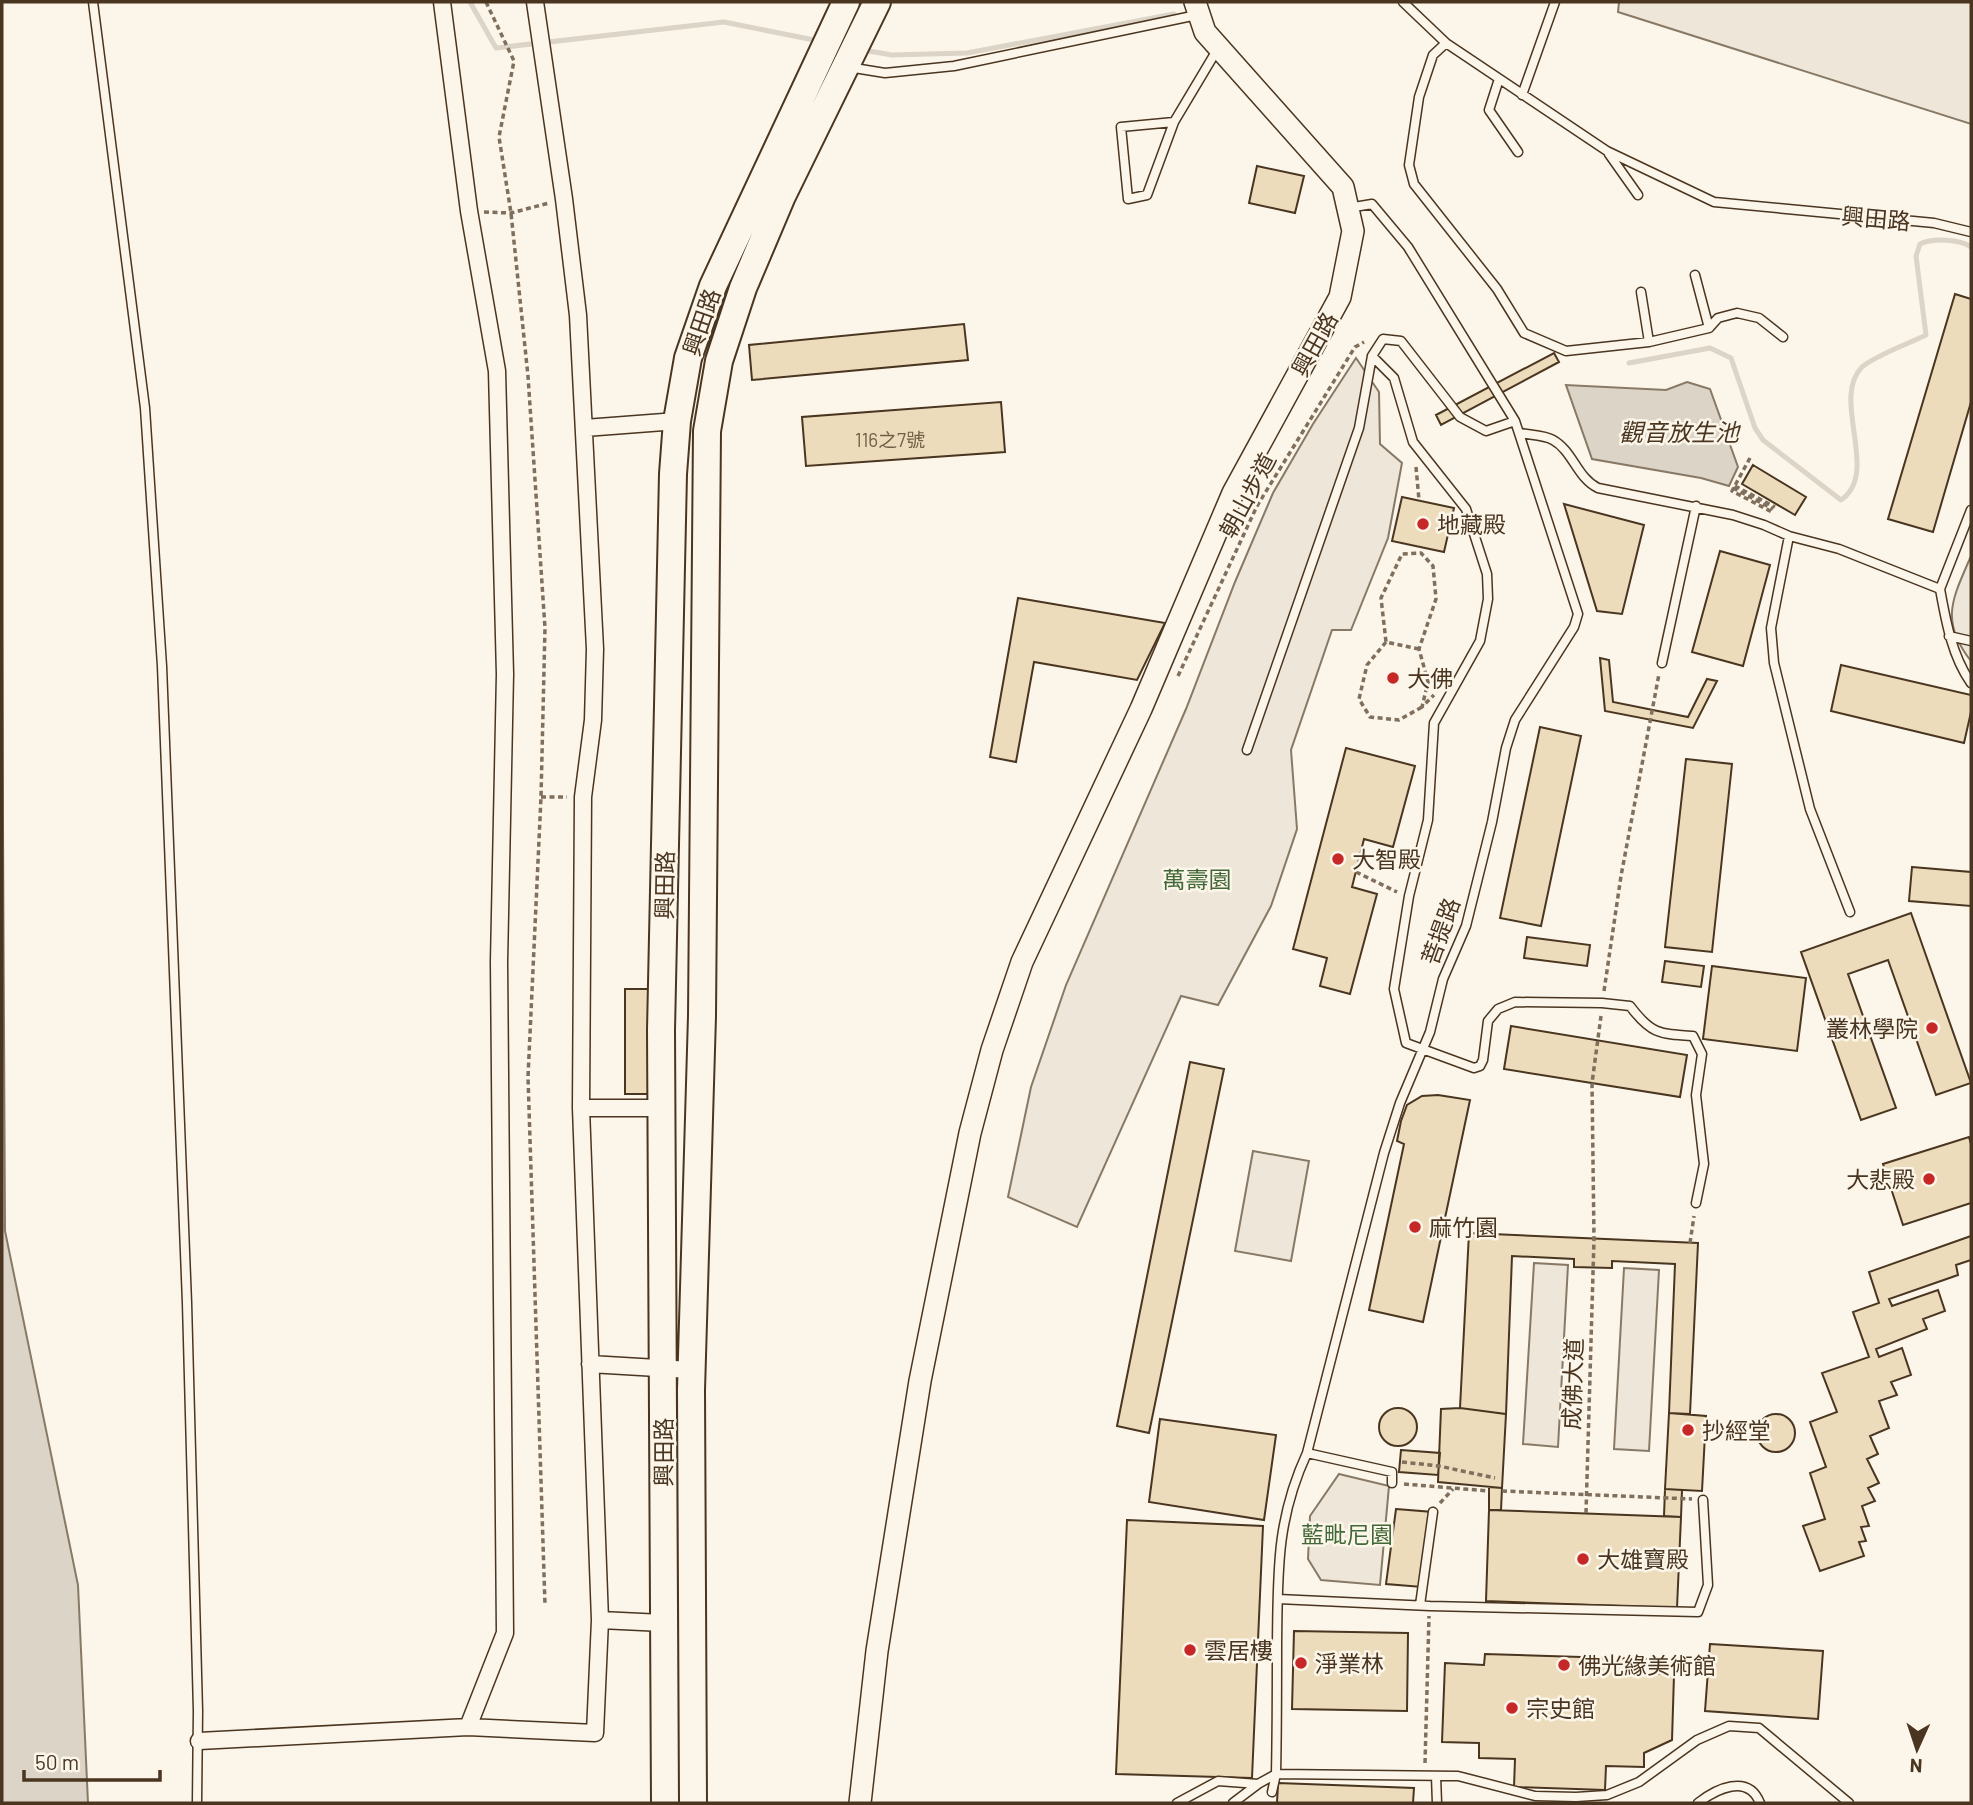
<svg xmlns="http://www.w3.org/2000/svg" width="1973" height="1805" viewBox="0 0 1973 1805" font-family="Barlow,'Noto Sans TC',sans-serif">
<style>
.green{fill:#ede6d9;stroke:#887966;stroke-width:2}
.water{fill:#dcd4c6;stroke:#887966;stroke-width:2}
.lines{fill:none;stroke-linecap:round;stroke-linejoin:round}
.stream{stroke:#dcd4c6;stroke-width:5}
.building{fill:#ecdcbc;stroke:#4a3520;stroke-width:2}
.service-casing{stroke:#4a3520;stroke-width:11}
.minor-casing{stroke:#4a3520;stroke-width:19}
.tertiary-casing{stroke:#4a3520;stroke-width:24}
.primary-casing{stroke:#4a3520;stroke-width:30}
.path{stroke:#7f6f5c;stroke-width:3.5;stroke-dasharray:5 3.5;stroke-linecap:butt}
.service{stroke:#fbf6e9;stroke-width:8}
.minor{stroke:#fbf6e9;stroke-width:16}
.tertiary{stroke:#fbf6e9;stroke-width:21}
.primary{stroke:#fbf6e9;stroke-width:26}
.poi-dot{fill:#c62828;stroke:#fbf6e9;stroke-width:2.5}
.labels{text-anchor:middle;dominant-baseline:central;stroke-width:5;stroke-linejoin:round;paint-order:stroke}
.number-label{font-size:19px;fill:#725f47}
.street-label{font-size:23px;fill:#4a3520;stroke:#fbf6e9}
.poi-label{font-size:23px;fill:#4a3520;stroke:#fbf6e9;text-anchor:start}
.park-label{font-size:23px;fill:#436837;stroke:#fbf6e9}
.water-label{font-size:24px;font-style:italic;fill:#4a3520;stroke:#fbf6e9}
</style>
<rect width="100%" height="100%" fill="#fbf6e9"/>
<!-- green -->
<path class="green" d="M1619,2H1971V124L1618,12Z
M1356,358L1379,392L1380,444L1402,463L1388,538L1351,630H1332L1291,750L1297,829L1271,906L1218,1005L1181,996L1077,1227L1008,1197L1031,1087L1066,985L1186,709L1235,582L1273,493L1313,424Z
M1971,556V661C1939,620 1953,598 1971,556Z
M1253,1151L1309,1161L1291,1261L1235,1251Z
M1534,1263L1568,1265L1558,1447L1523,1444Z
M1624,1268L1659,1270L1649,1451L1614,1449Z
M1339,1474L1389,1486L1380,1585L1321,1580L1308,1559L1310,1516Z"/>
<!-- water -->
<path class="water" d="M1687,382L1710,389L1738,467L1729,486L1701,478L1592,459L1566,385L1666,390Z
M2,624L5,1231L78,1585L88,1803H2Z"/>
<g class="lines">
<!-- stream -->
<path class="stream" d="M470,2L496,48L724,22L819,41
M863,50L892,55L967,53L1174,14
M1629,363L1710,348L1731,358L1755,428L1763,440L1841,500C1881,473 1830,399 1862,367C1874,356 1910,343 1926,335L1916,256L1920,244C1933,238 1960,239 1971,247"/>
</g>
<!-- building -->
<path class="building" d="M1257,166L1304,176L1295,213L1249,203Z
M1955,294L1971,299V402L1933,532L1888,519Z
M964,324L968,360L752,380L749,345Z
M1554,353L1559,362L1441,425L1436,415Z
M1001,402L1005,452L806,466L802,417Z
M1753,465L1806,497L1795,515L1742,484Z
M1402,497L1454,508L1444,552L1392,541Z
M1564,504L1644,525L1622,614L1597,611Z
M1720,551L1770,565L1743,666L1692,652Z
M1018,598L1165,623L1137,680L1034,662L1016,762L990,757Z
M1600,658L1609,660L1613,702L1688,717L1707,679L1717,681L1693,728L1605,711Z
M1841,665L1971,695V712L1964,743L1831,711Z
M1540,727L1581,736L1541,926L1500,918Z
M1346,748L1415,766L1393,847L1364,839L1352,887L1377,894L1350,994L1320,986L1327,958L1293,949Z
M1686,759L1732,764L1712,952L1665,947Z
M1912,867L1971,872V906L1909,901Z
M1911,913L1971,1083L1936,1095L1888,960L1848,974L1896,1108L1861,1120L1801,952Z
M1527,937L1590,945L1587,966L1524,958Z
M1665,961L1704,966L1701,987L1662,982Z
M1712,966L1806,978L1797,1051L1703,1039Z
M625,989H649V1094H625Z
M1511,1026L1687,1055L1680,1097L1504,1069Z
M1190,1062L1224,1069L1149,1433L1117,1426Z
M1438,1095L1470,1100L1423,1322L1369,1310L1404,1144L1397,1141L1401,1121L1407,1105L1422,1096Z
M1969,1137L1971,1144V1203L1903,1225L1883,1164Z
M1469,1233L1698,1243L1690,1414L1669,1413L1675,1264L1612,1261V1268L1574,1267V1259L1512,1256L1506,1414L1460,1408Z
M1971,1236V1260L1956,1265L1958,1275L1889,1299L1892,1306L1938,1290L1945,1311L1923,1319L1927,1329L1876,1349L1879,1357L1902,1348L1911,1375L1891,1382L1897,1395L1879,1401L1889,1428L1870,1436L1878,1454L1867,1459L1879,1483L1868,1488L1875,1501L1862,1506L1869,1526L1861,1527L1866,1541L1859,1542L1864,1556L1820,1571L1803,1526L1825,1519L1810,1473L1826,1467L1810,1422L1837,1412L1822,1373L1869,1357L1853,1312L1879,1303L1869,1272Z
M1460,1408L1506,1414L1502,1488L1438,1482L1441,1409Z
M1379 1427a19 19 0 1 1 38 0a19 19 0 1 1-38 0Z
M1669,1413L1706,1416L1702,1491L1665,1489Z
M1757 1433a19 19 0 1 1 38 0a19 19 0 1 1-38 0Z
M1160,1419L1276,1435L1264,1520L1149,1502Z
M1401,1450L1440,1453L1438,1475L1399,1472Z
M1489,1487L1502,1488L1501,1510H1489Z
M1665,1489L1682,1490L1681,1517L1664,1516Z
M1396,1509L1433,1512L1422,1587L1386,1584Z
M1489,1510L1681,1517L1677,1608L1486,1601Z
M1127,1520L1263,1526L1252,1778L1116,1774Z
M1294,1631L1408,1633L1407,1711L1292,1709Z
M1710,1644L1823,1651L1818,1719L1705,1711Z
M1485,1654L1646,1659L1645,1672L1674,1675L1672,1740L1644,1753V1767L1606,1766L1605,1790L1514,1787L1515,1759L1479,1758V1743L1442,1742L1445,1663L1484,1665Z
M1278,1783L1414,1788L1413,1803H1277Z"/>
<g class="lines">
<defs>
<path id="service" d="M93,2L145,408L162,666L187,1303L198,1711L197,1803
M1403,2L1446,43L1607,151L1714,202L1934,223L1971,232
M1446,43L1433,55L1419,97L1409,165L1414,184L1497,289L1524,333L1566,351L1649,342L1709,328L1718,318L1737,313L1759,318L1783,337
M848,67L885,73L954,66L1197,15
M1499,79L1489,110L1518,152
M1522,95L1555,2
M1174,122L1147,195L1128,199L1121,127L1174,122L1217,50
M1609,154L1638,195
M1695,275L1709,328
M1641,292L1649,342
M1515,421L1486,431L1460,417L1401,341L1383,339L1372,356L1394,378L1413,442L1466,509L1487,574L1488,599L1480,641L1434,723L1428,820L1409,896L1394,989L1406,1043L1474,1068L1480,1066L1483,1060L1488,1021L1498,1009L1515,1002L1602,1003L1630,1006C1651,1034 1659,1034 1693,1036L1702,1054L1696,1095L1704,1164L1696,1203
M1520,433C1530,435 1545,435 1553,440C1573,451 1577,478 1598,488L1733,515L1764,525L1789,536L1839,549L1940,589C1946,622 1952,656 1971,683
M1789,536L1771,628L1774,663L1810,809L1850,912
M1940,589L1971,510
M1949,636L1971,641
M1662,663L1696,506
M1247,750L1359,428L1372,356
M1307,1453L1392,1472V1483
M1278,1599L1430,1606L1698,1612L1708,1585L1703,1500
M1420,1605L1433,1512
M1436,1776L1437,1803
M1272,1792L1276,1774C1277,1730 1277,1687 1277,1644C1278,1572 1276,1520 1307,1453L1384,1153L1400,1103L1430,1032L1443,979L1466,926L1492,822L1506,748L1515,720L1574,627L1578,614L1515,421L1408,247L1372,204L1348,208
M1177,1803L1218,1781L1258,1784L1276,1774L1458,1776L1535,1796L1576,1797L1607,1795L1639,1782L1697,1740L1729,1726L1759,1728L1849,1803
M1233,1803L1258,1784
M1698,1803C1716,1789 1748,1773 1760,1803"/>
<path id="minor" d="M442,2L469,211L497,371L505,674L499,962L505,1633L468,1727
M535,2L564,199L578,315L595,649L593,720L583,797L581,1108L600,1620
M585,428L677,421
M581,1108H661
M590,1364L691,1370
M199,1741L468,1727L595,1733L600,1620L663,1623"/>
<path id="tertiary" d="M860,1803L877,1651L920,1381L970,1133L992,1050L1022,962L1141,709L1233,493L1340,297L1353,231L1343,187L1205,32L1195,2"/>
<path id="primary" d="M665,1803L661,1030L673,474L677,421L688,358L713,286L846,2
M693,1803L691,1390L702,1016L707,431L719,361L743,288L782,196L877,2"/>
</defs>
<!-- service casing -->
<use href="#service" class="service-casing"/>
<!-- minor casing -->
<use href="#minor" class="minor-casing"/>
<!-- tertiary casing -->
<use href="#tertiary" class="tertiary-casing"/>
<!-- primary casing -->
<use href="#primary" class="primary-casing"/>
<!-- path -->
<path class="path" d="M486,2L514,61L499,137L511,213L528,376L545,628L541,797L528,1077L545,1605
M484,212L511,213L549,203
M1750,458L1732,491L1772,512
M1416,467L1419,500
M1735,486L1775,507
M1733,488L1773,509
M1386,642L1367,665L1359,699L1370,717L1399,720L1422,707
M1419,649L1386,642L1381,598L1402,554L1421,553L1433,566L1436,599L1419,649L1428,682L1422,707L1434,695
M1178,676L1257,506L1355,347L1364,342
M541,797H567
M1356,872L1397,892
M1604,991L1621,876L1659,674
M1690,1243L1694,1216
M1402,1462L1439,1466L1495,1478
M1404,1484L1489,1491
M1502,1491L1692,1499
M1440,1503L1453,1489
M1586,1513L1594,1239L1592,1083L1601,1016
M1425,1763L1429,1616"/>
<!-- service -->
<use href="#service" class="service"/>
<!-- minor -->
<use href="#minor" class="minor"/>
<!-- tertiary -->
<use href="#tertiary" class="tertiary"/>
<!-- primary -->
<use href="#primary" class="primary"/>
</g>
<!-- markers -->
<g class="poi-dot">
<circle cx="1423" cy="524" r="7"/>
<circle cx="1393" cy="678" r="7"/>
<circle cx="1338" cy="859" r="7"/>
<circle cx="1932" cy="1028" r="7"/>
<circle cx="1929" cy="1179" r="7"/>
<circle cx="1415" cy="1227" r="7"/>
<circle cx="1688" cy="1430" r="7"/>
<circle cx="1583" cy="1559" r="7"/>
<circle cx="1190" cy="1650" r="7"/>
<circle cx="1301" cy="1663" r="7"/>
<circle cx="1564" cy="1665" r="7"/>
<circle cx="1512" cy="1708" r="7"/>
</g>
<g class="labels">
<!-- number labels -->
<g class="number-label">
<text x="890" y="439">116之7號</text>
</g>
<!-- street labels -->
<g class="street-label">
<text transform="translate(1876 218) rotate(5)">興田路</text>
<text transform="translate(701 322) rotate(-71)">興田路</text>
<text transform="translate(1314 344) rotate(-61)">興田路</text>
<text transform="translate(1247 495) rotate(-62)">朝山步道</text>
<text transform="translate(664 885) rotate(-89)">興田路</text>
<text transform="translate(1440 931) rotate(-70)">菩提路</text>
<text transform="translate(1572 1384) rotate(-88)">成佛大道</text>
<text transform="translate(663 1452) rotate(-90)">興田路</text>
</g>
<!-- poi labels -->
<g class="poi-label">
<text x="1437" y="524">地藏殿</text>
<text x="1407" y="678">大佛</text>
<text x="1352" y="859">大智殿</text>
<text x="1918" y="1028" text-anchor="end">叢林學院</text>
<text x="1915" y="1179" text-anchor="end">大悲殿</text>
<text x="1429" y="1227">麻竹園</text>
<text x="1702" y="1430">抄經堂</text>
<text x="1597" y="1559">大雄寶殿</text>
<text x="1204" y="1650">雲居樓</text>
<text x="1315" y="1663">淨業林</text>
<text x="1578" y="1665">佛光緣美術館</text>
<text x="1526" y="1708">宗史館</text>
</g>
<!-- park labels -->
<g class="park-label">
<text x="1197" y="879">萬壽園</text>
<text x="1347" y="1534">藍毗尼園</text>
</g>
<!-- water labels -->
<g class="water-label">
<text x="1679" y="431">觀音放生池</text>
</g>
</g>
<!-- border -->
<rect width="1973" height="1805" fill="none" stroke="#4a3520" stroke-width="7"/>
<!-- north arrow -->
<g transform="translate(1917 1749) rotate(183)" stroke="#fbf6e9" stroke-width="5" paint-order="stroke">
<path d="M0-5L12 26L0 18L-12 26Z" fill="#4a3520"/>
<text y="-10" font-size="19" font-weight="bold" text-anchor="middle" fill="#4a3520">N</text>
</g>
<!-- scale -->
<path d="M24 1770v10h136v-10" fill="none" stroke="#4a3520" stroke-width="3.5"/>
<text x="35" y="1770" font-size="21" fill="#4a3520" stroke="#fbf6e9" stroke-width="5" paint-order="stroke">50 m</text>
</svg>
